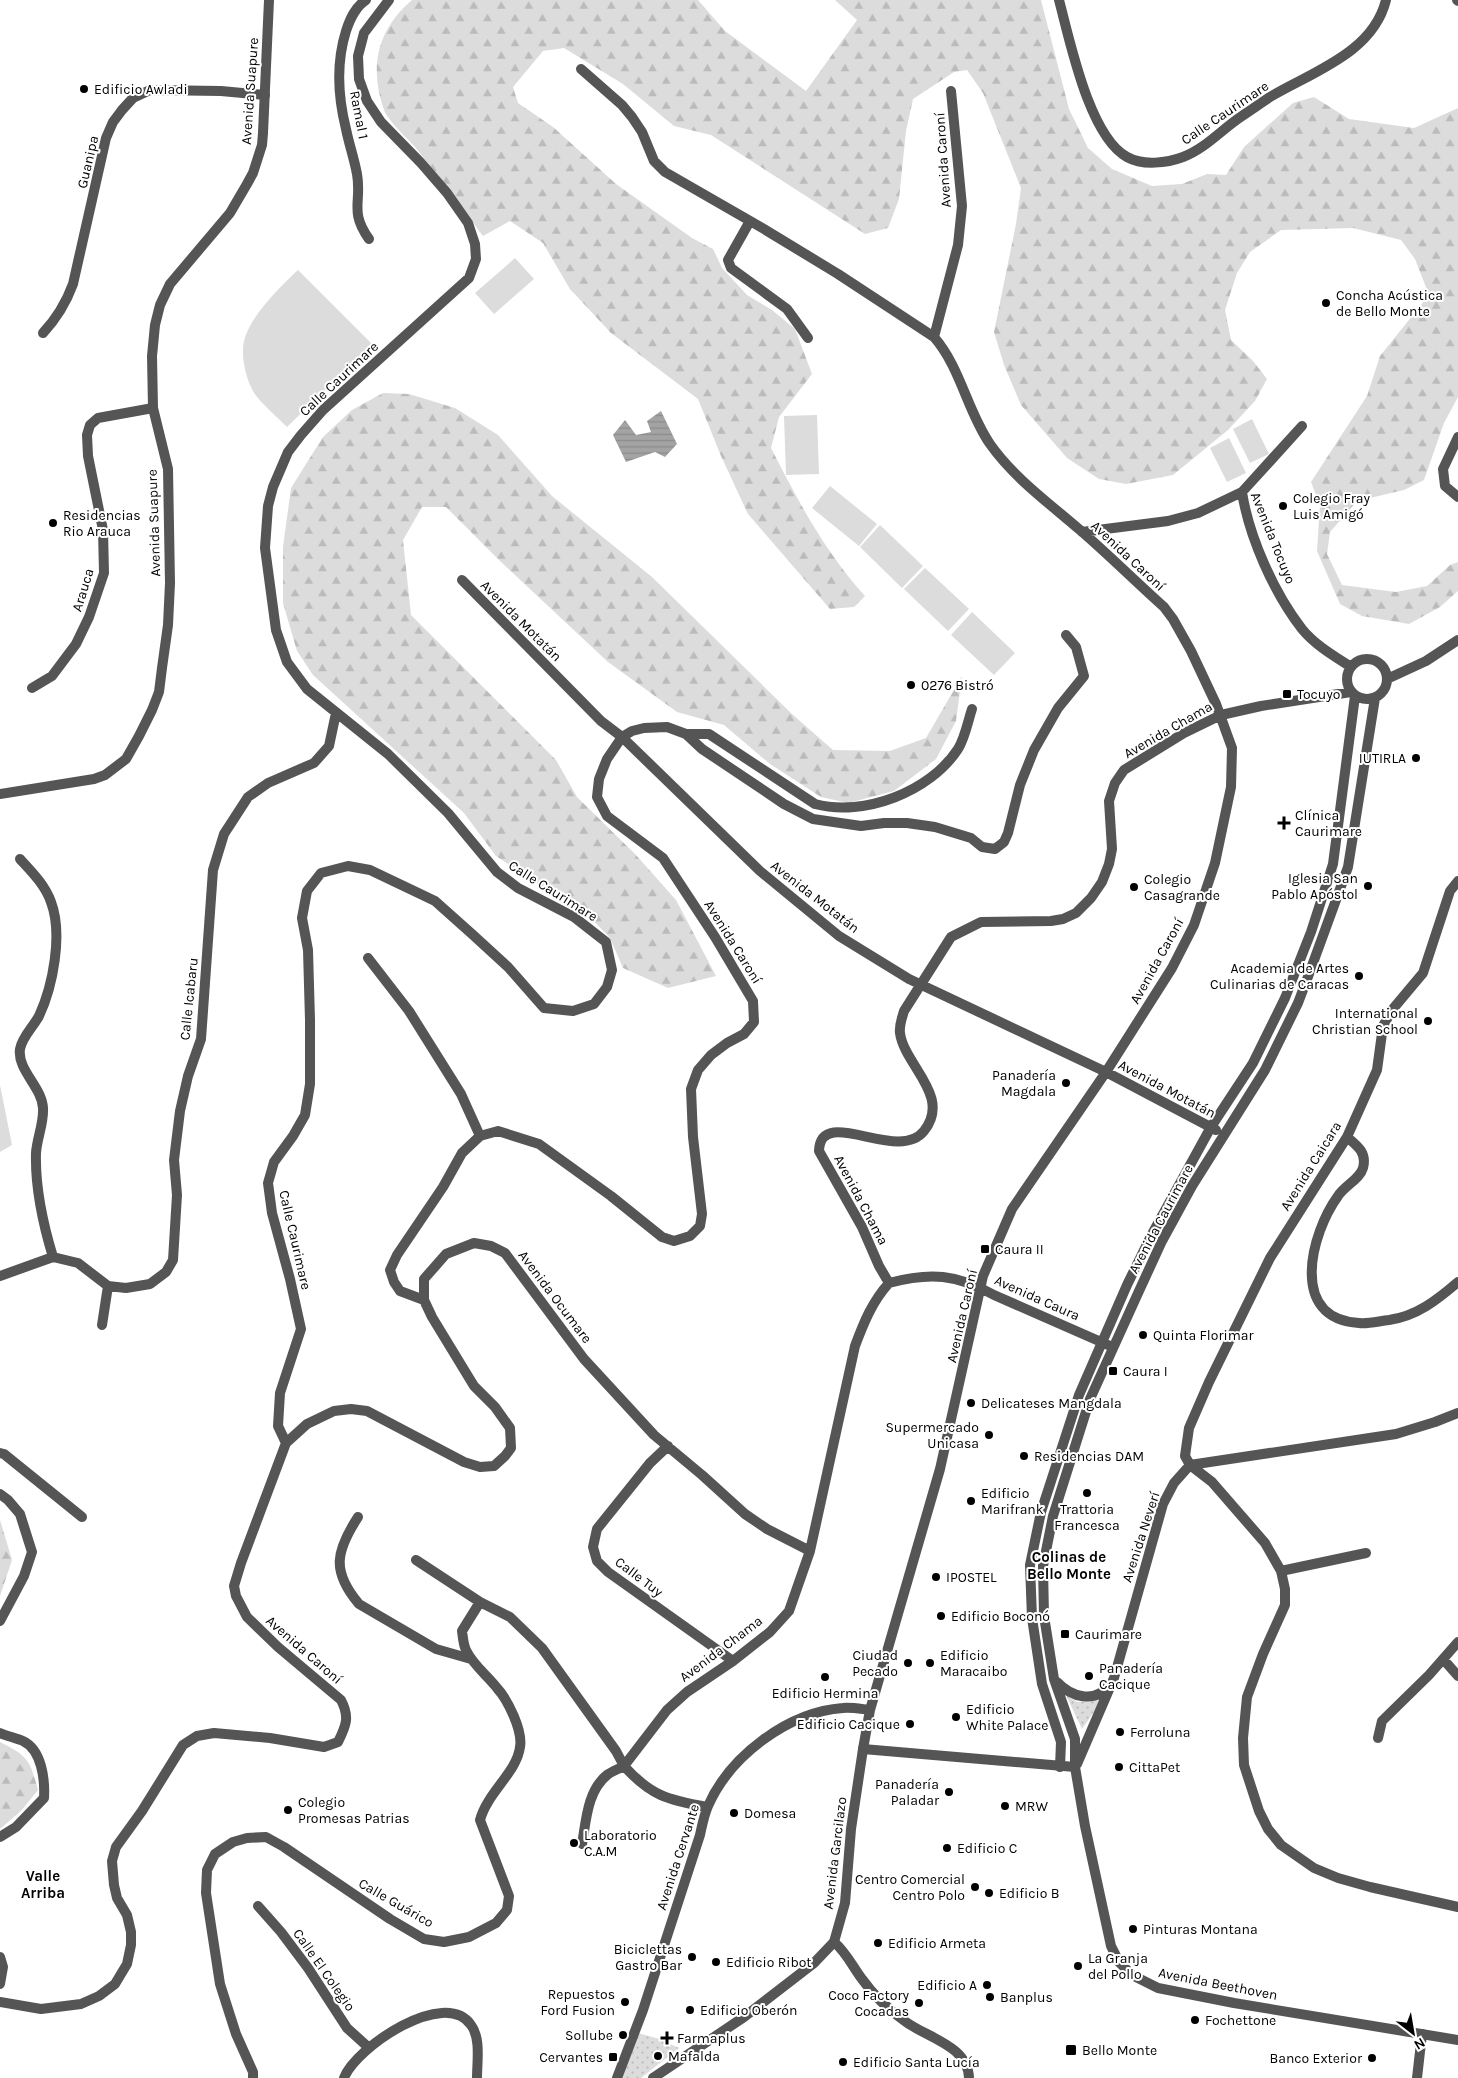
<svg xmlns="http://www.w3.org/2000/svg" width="1458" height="2078" viewBox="0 0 1458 2078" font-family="Karla,sans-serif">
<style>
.grass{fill:url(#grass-dots)}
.forest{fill:url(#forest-firs)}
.garden{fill:#dcdcdc}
.water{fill:url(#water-rules)}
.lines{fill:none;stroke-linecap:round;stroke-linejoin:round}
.minor{stroke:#555;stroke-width:10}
.tertiary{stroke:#555;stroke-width:10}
.poi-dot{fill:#000;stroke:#fff;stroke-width:2}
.labels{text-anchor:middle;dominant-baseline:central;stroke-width:4;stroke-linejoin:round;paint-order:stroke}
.poi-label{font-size:14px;fill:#000;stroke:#fff;text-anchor:start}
.street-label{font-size:14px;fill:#000;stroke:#fff}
.neighbourhood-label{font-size:15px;font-weight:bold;fill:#000;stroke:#fff}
</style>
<defs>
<pattern id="grass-dots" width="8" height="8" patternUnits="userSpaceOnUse" patternTransform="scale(1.25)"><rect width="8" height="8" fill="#dcdcdc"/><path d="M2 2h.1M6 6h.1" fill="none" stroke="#bbb" stroke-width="1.8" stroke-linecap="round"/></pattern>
<pattern id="forest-firs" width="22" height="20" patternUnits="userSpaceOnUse" patternTransform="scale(1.25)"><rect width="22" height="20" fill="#dcdcdc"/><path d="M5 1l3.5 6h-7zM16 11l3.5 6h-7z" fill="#bbb"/></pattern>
<pattern id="water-rules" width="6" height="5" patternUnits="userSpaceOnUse" patternTransform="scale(1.25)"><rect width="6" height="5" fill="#a3a3a3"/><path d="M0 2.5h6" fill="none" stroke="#8b8b8b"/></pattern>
</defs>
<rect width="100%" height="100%" fill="#fff"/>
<!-- grass -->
<path class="grass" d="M1066,1695L1077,1702L1102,1700L1082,1729Z
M638,2033L659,2039L679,2048L641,2078H621Z"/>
<!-- forest -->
<path class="forest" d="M412,0H698L725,31L806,91L857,20L835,0H1041L1069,109L1088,148L1112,169L1152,186L1182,184L1207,174L1226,175L1244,147L1293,103L1314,97L1349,119L1414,128L1458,108V397L1444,423L1424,480L1404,490L1357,501L1330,532L1327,554L1342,585L1396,592L1427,586L1450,565L1458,562V591L1440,607L1409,624L1362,616L1340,604L1317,551L1320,505L1311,482L1367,396L1380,356L1429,295L1415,259L1401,240L1353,228L1281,230L1250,252L1237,273L1225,310L1231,340L1253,361L1267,379L1255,401L1228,430L1173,475L1126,484L1099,479L1067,458L1021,405L1004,365L994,332L1016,224L1021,188L983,93L967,70L954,72L913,99L906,131L899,199L888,228L865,234L711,135L674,126L623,84L564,48L543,51L513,87L518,103L553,127L616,184L692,238L713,249L722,268L747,295L772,310L795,329L812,374L779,417L771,448C798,501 825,552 865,596L854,607L830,609L748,514L721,456L698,399L611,333L570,289L543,243L510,221L483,236C461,207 439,177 416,148C407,138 389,122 384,110C369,67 377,30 412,0Z
M383,393L409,394L455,408L498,435L552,496L652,577L793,715L833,750L890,751L926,738L962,676L956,721L936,759L894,791L848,803L821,797L770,764L724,725L677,712L608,662L500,561L446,507H422L403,540L411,615L556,760L577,797L636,855L676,900L716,976L668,988L623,968L610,938L586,913L540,885L496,856L464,813L313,675L297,651L283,603V547L291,488L323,437L352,410Z
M0,1520L12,1560L0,1596Z
M0,1742C28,1756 30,1760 38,1790L21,1811L0,1829Z"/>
<!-- garden -->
<path class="garden" d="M515,258L534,279L494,314L475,293Z
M298,270L372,344L287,427C277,416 256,400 251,387C245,375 241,354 244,341C250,316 280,287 298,270Z
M817,415L819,474L786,475L784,416Z
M1252,419L1269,454L1250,463L1233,429Z
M1229,438L1246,473L1227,482L1210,448Z
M830,486L877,524L859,546L812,508Z
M880,525L923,566L902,588L860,547Z
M925,568L969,609L948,631L904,589Z
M972,612L1015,653L994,675L951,635Z
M0,1085L12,1145L0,1152Z"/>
<!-- water -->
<path class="water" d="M661,411L677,444L665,457L655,452L626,462L613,435L625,420L636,435L651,432L647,421Z"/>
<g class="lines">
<!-- minor -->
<path class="minor" d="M366,0C355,7 350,19 346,31C336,63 338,97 346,129C349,144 354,158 357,174C362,202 349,211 369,239
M1059,0C1070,41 1089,136 1127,157C1143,166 1167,163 1183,157C1205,149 1222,129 1242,116C1251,110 1261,103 1270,97C1312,72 1373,53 1386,0
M1457,0L1458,1
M581,69L622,105L632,117L642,132L654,161L665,172L764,229L838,274L934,337C961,368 967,411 990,444C1014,478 1049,503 1080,530C1109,555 1136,582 1164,607L1173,619L1191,651L1216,704L1232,748L1231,787L1215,863L1194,925L1172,968L1106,1072L1012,1209L983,1276L940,1469L870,1710L863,1749
M750,221L728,260L731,268L787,309L808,338
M43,333C57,318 66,303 73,284L106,138L113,122L122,110L133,98L150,90L221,91L265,95
M934,337L958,245L962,206L951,91
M1458,437L1443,469L1445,486L1458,497
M1242,492L1302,426
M1082,532L1168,521L1198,513L1242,492C1249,537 1274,593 1302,629C1315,645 1334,656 1351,667
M462,580L601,721L622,737L760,871L839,936L909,979L1106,1072L1216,1130
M1347 679a20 20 0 1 1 40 0a20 20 0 1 1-40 0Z
M1387,679L1426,661L1458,640
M32,688L52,676L76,644L89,617L104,573L103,530L88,456L87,435L90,425L98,418L153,408
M686,734H709L815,804C864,817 930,792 958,749C965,738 968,721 972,709
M20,859C32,872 45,885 51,902C63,934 53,986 39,1016C33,1027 22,1037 20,1049C17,1070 42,1087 43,1108C44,1123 37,1138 36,1153C35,1188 43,1224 53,1257
M1458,881L1450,891L1423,973L1392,1010L1383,1026L1377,1070L1347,1137L1270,1258L1209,1382L1189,1428L1185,1456L1190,1465L1212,1482L1265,1543L1281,1571L1285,1589V1605L1263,1654L1247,1697L1243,1738L1244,1765L1259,1811L1268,1829L1281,1845L1314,1868L1338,1878L1370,1887L1458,1907
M368,958L409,1011L461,1094L480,1136
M1347,1137C1358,1146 1367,1153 1363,1168C1360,1179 1344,1186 1338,1196C1311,1233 1288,1319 1359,1323C1369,1324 1379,1321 1389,1320C1417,1316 1437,1300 1458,1282
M53,1257L78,1263L108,1286L126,1288L150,1284L166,1272L173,1260L177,1195L174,1160L180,1111L188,1076L201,1039L213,870L224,834L248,797L268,783L314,763L329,746L336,713
M0,1276L53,1257
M889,1283C930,1272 957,1274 994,1295L1108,1345
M424,1300L400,1291L394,1282L390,1270L397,1255L443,1187L462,1153L480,1136L498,1131L539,1144L611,1196L662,1237L674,1241L690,1236L700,1226L702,1214L693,1137L691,1089L698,1070L711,1055L727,1043L744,1034L754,1022L753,1001L715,937L663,858L607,816L597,797L599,779L607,759L622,737L632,731L644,728L667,727L686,734L702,749L784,804L813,819L861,826L884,823H907L935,827L971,838L982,847L995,849L1004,842L1008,833L1020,785L1034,750L1058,708L1084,676L1076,647L1066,635
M102,1325L108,1286
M286,1443L278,1426L280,1393L301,1329L290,1279L272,1213L268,1183L274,1162L293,1136L305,1115L310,1084V1020L308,950L302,918L307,891L321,873L348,866L370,870L412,890L435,901L472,934L508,967L544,1008L573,1011L594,1004L607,987L612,970L606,942L574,917L518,888L497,872L448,813L388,754L307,689L287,662L276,630L265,548L268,506L273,487L288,452L301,435L323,410L469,278L476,259L475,244L468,223L447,193L421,163L381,122L367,101L359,79L358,56L364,33L389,0
M668,1446L650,1463L597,1529L593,1547L597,1561L608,1572L733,1661
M0,1453L4,1454L82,1517
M0,1494L8,1500L20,1514L32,1552L24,1576L0,1621
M358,1517C336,1551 331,1571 359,1604L436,1649L471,1659
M416,1560L480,1602
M1281,1571L1366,1553
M1443,1659L1458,1676
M1057,1682C1071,1697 1095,1704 1109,1685
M0,1733C7,1736 16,1738 23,1741C42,1750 45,1780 44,1798L16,1827L0,1837
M1378,1738L1382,1721L1429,1675L1458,1642
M1077,1764L1114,1678L1163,1504L1174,1483L1190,1465L1396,1434L1435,1422L1458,1413
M1060,1767L1061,1742L1042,1684L1032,1618L1030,1565L1041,1512L1079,1395L1127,1285L1151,1236L1211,1127L1253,1063L1285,998L1311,932L1333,864L1355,696
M1075,1767V1739L1054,1679L1044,1616L1043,1566L1053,1516L1090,1399L1139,1291L1162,1241L1192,1186L1265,1070L1298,1003L1309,974L1348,867L1375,698
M707,1807C668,1800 651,1796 624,1766L667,1710L687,1692L733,1661L770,1632L789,1611L810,1551L855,1346C864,1322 872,1302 889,1283L879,1266L862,1227L819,1151C821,1104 898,1164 924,1131C952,1096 904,1065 900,1033C899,1025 902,1018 904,1011L951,937L981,922L1051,921L1063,919L1076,913L1091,898L1102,882L1109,864L1112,849L1109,801L1115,783L1124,770L1184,733L1221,715L1261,706L1351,692
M258,1906L281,1932L308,1968L347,2028L368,2047
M834,1942C846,1952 853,1967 862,1979C874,1996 889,2010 906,2022C928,2038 968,2046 969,2078
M0,1957L3,1967L0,1984
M0,2002L41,2009L81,2004L99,1996L115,1984L127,1964L131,1945V1932L127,1915L117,1898L114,1885L112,1861L116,1847L142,1811L183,1745L197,1736L214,1733L270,1738L324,1747L338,1742C346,1726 350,1717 341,1700L278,1647L247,1617L236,1596L234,1586L241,1563L286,1443L307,1424L334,1411L351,1409L367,1411L464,1462L480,1467L494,1466L505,1456L511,1448L510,1428L495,1407L474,1386L432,1317L424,1300V1279L446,1254L474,1243L491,1246L505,1253L584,1359L654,1435L702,1475L745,1514L767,1529L810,1551
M253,2078V2072L236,2034L220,1984L206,1893L207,1870L215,1854L233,1842L247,1838L266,1837L284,1847L390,1919L424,1939L444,1942L469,1937L496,1923L507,1910L509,1896L480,1820C487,1793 517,1772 520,1747C523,1731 508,1700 497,1688C487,1675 473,1665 466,1650C463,1644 463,1637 462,1631L480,1602L510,1617L542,1648L616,1751L624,1766C619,1769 612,1771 607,1775C587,1791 586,1822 582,1844
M344,2078C356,2047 445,1987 471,2025C481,2038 477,2062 477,2078
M617,2078L643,2010L700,1835C702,1826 704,1815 708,1806C730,1756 788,1712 843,1708C851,1707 861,1709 870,1710
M1417,2078L1422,2034"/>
<!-- tertiary -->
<path class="tertiary" d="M0,794L94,779L105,775L126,759L139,736L152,710L159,692L162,668L168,625L170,583L168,469L153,408L152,356L155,325L160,305L170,284L230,213L247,184L253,173L262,145L263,133L269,0
M653,2078L744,2017L814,1963L834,1942L845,1903L851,1829L863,1749L1075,1767L1085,1826L1111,1946L1119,1962L1132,1975L1158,1988L1234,2003L1458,2040"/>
</g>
<!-- markers -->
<g class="poi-dot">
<circle cx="84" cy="89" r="5"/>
<circle cx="1326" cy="303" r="5"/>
<circle cx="1283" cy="506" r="5"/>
<circle cx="53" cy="523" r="5"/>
<circle cx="911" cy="685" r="5"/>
<rect x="1282" y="689" width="10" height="10" rx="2.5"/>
<circle cx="1416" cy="758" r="5"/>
<path d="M1281.5 815.5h5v5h5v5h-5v5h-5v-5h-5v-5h5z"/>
<circle cx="1368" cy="886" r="5"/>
<circle cx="1134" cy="887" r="5"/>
<circle cx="1359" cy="976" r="5"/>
<circle cx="1428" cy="1021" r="5"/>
<circle cx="1066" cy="1083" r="5"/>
<rect x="980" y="1244" width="10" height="10" rx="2.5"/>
<circle cx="1143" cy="1335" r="5"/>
<rect x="1108" y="1366" width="10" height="10" rx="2.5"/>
<circle cx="971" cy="1403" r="5"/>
<circle cx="989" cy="1435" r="5"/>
<circle cx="1024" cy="1456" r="5"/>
<circle cx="1087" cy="1493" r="5"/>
<circle cx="971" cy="1501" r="5"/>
<circle cx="936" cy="1577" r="5"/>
<circle cx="941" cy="1616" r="5"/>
<rect x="1060" y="1629" width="10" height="10" rx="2.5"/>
<circle cx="908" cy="1663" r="5"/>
<circle cx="930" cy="1663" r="5"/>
<circle cx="1089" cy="1676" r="5"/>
<circle cx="825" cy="1677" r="5"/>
<circle cx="956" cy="1717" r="5"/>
<circle cx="910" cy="1724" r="5"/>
<circle cx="1120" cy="1732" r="5"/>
<circle cx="1119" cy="1767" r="5"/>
<circle cx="949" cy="1792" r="5"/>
<circle cx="1005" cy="1806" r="5"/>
<circle cx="288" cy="1810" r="5"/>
<circle cx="734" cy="1813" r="5"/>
<circle cx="574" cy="1843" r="5"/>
<circle cx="947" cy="1848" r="5"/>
<circle cx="975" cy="1887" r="5"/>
<circle cx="989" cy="1893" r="5"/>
<circle cx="1133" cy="1929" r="5"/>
<circle cx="878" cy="1943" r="5"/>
<circle cx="692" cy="1957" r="5"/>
<circle cx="716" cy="1962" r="5"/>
<circle cx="1078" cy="1966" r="5"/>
<circle cx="987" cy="1985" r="5"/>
<circle cx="990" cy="1997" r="5"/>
<circle cx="625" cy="2002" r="5"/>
<circle cx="919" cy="2003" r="5"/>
<circle cx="690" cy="2010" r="5"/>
<circle cx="1195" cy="2020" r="5"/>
<circle cx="623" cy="2035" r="5"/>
<path d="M664.5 2030.5h5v5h5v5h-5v5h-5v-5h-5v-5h5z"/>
<rect x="1065" y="2044" width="12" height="12" rx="2.5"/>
<circle cx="658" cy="2056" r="5"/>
<rect x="608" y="2052" width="10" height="10" rx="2.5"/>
<circle cx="1372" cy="2058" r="5"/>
<circle cx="843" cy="2062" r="5"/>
</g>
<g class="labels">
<!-- poi labels -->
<g class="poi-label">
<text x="94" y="89">Edificio Awladi</text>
<text x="1336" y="295">Concha Acústica<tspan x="1336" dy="16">de Bello Monte</tspan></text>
<text x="1293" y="498">Colegio Fray<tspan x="1293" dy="16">Luis Amigó</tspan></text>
<text x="63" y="515">Residencias<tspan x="63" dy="16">Rio Arauca</tspan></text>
<text x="921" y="685">0276 Bistró</text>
<text x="1297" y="694">Tocuyo</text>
<text x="1406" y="758" text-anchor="end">IUTIRLA</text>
<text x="1295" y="815">Clínica<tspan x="1295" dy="16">Caurimare</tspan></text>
<text x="1358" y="878" text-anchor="end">Iglesia San<tspan x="1358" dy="16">Pablo Apóstol</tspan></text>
<text x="1144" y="879">Colegio<tspan x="1144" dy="16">Casagrande</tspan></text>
<text x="1349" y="968" text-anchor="end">Academia de Artes<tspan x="1349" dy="16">Culinarias de Caracas</tspan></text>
<text x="1418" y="1013" text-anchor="end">International<tspan x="1418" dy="16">Christian School</tspan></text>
<text x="1056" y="1075" text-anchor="end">Panadería<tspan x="1056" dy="16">Magdala</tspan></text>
<text x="995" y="1249">Caura II</text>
<text x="1153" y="1335">Quinta Florimar</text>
<text x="1123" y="1371">Caura I</text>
<text x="981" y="1403">Delicateses Mangdala</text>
<text x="979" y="1427" text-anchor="end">Supermercado<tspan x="979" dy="16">Unicasa</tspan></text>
<text x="1034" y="1456">Residencias DAM</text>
<text x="981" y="1493">Edificio<tspan x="981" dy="16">Marifrank</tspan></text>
<text x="1087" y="1509" text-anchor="middle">Trattoria<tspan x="1087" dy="16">Francesca</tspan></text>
<text x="946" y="1577">IPOSTEL</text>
<text x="951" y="1616">Edificio Boconó</text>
<text x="1075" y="1634">Caurimare</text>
<text x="898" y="1655" text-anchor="end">Ciudad<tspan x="898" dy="16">Pecado</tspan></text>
<text x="940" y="1655">Edificio<tspan x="940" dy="16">Maracaibo</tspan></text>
<text x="1099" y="1668">Panadería<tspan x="1099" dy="16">Cacique</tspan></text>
<text x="825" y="1693" text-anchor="middle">Edificio Hermina</text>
<text x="966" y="1709">Edificio<tspan x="966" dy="16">White Palace</tspan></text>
<text x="900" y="1724" text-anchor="end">Edificio Cacique</text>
<text x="1130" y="1732">Ferroluna</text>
<text x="1129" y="1767">CittaPet</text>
<text x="939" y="1784" text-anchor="end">Panadería<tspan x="939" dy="16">Paladar</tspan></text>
<text x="298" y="1802">Colegio<tspan x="298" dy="16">Promesas Patrias</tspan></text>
<text x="1015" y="1806">MRW</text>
<text x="744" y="1813">Domesa</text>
<text x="584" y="1835">Laboratorio<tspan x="584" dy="16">C.A.M</tspan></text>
<text x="957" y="1848">Edificio C</text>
<text x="965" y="1879" text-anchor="end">Centro Comercial<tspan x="965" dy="16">Centro Polo</tspan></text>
<text x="999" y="1893">Edificio B</text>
<text x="1143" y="1929">Pinturas Montana</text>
<text x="888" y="1943">Edificio Armeta</text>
<text x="682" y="1949" text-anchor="end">Biciclettas<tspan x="682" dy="16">Gastro Bar</tspan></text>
<text x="1088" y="1958">La Granja<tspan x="1088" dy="16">del Pollo</tspan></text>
<text x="726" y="1962">Edificio Ribot</text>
<text x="977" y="1985" text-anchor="end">Edificio A</text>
<text x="615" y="1994" text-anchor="end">Repuestos<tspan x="615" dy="16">Ford Fusion</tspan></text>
<text x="909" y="1995" text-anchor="end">Coco Factory<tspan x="909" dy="16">Cocadas</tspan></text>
<text x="1000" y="1997">Banplus</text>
<text x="700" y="2010">Edificio Oberón</text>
<text x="1205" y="2020">Fochettone</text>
<text x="613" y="2035" text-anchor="end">Sollube</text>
<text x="677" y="2038">Farmaplus</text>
<text x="1082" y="2050">Bello Monte</text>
<text x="668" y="2056">Mafalda</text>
<text x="603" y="2057" text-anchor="end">Cervantes</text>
<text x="1362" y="2058" text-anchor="end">Banco Exterior</text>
<text x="853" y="2062">Edificio Santa Lucía</text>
</g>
<!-- street labels -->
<g class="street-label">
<text transform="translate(250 91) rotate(-86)">Avenida Suapure</text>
<text transform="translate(1225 113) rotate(-34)">Calle Caurimare</text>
<text transform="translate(359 115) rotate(79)">Ramal 1</text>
<text transform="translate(943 160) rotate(-94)">Avenida Caroní</text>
<text transform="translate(88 162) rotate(-77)">Guanipa</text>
<text transform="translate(339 379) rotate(-43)">Calle Caurimare</text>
<text transform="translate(154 523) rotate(-92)">Avenida Suapure</text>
<text transform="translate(1273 538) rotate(68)">Avenida Tocuyo</text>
<text transform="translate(1128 556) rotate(43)">Avenida Caroní</text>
<text transform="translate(83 590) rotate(-73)">Arauca</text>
<text transform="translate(521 621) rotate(45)">Avenida Motatán</text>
<text transform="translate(1168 730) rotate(-30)">Avenida Chama</text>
<text transform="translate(553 891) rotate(32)">Calle Caurimare</text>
<text transform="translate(815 897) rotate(38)">Avenida Motatán</text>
<text transform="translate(733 942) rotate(58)">Avenida Caroní</text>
<text transform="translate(1157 961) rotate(-61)">Avenida Caroní</text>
<text transform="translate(189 999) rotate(-84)">Calle Icabaru</text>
<text transform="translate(1167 1089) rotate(28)">Avenida Motatán</text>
<text transform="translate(1311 1166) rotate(-58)">Avenida Caicara</text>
<text transform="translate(861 1200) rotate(62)">Avenida Chama</text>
<text transform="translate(1161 1219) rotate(-62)">Avenida Caurimare</text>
<text transform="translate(295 1240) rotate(77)">Calle Caurimare</text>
<text transform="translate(555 1297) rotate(53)">Avenida Ocumare</text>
<text transform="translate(1037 1298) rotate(24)">Avenida Caura</text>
<text transform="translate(962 1316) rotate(-77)">Avenida Caroní</text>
<text transform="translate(1141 1537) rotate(-72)">Avenida Neverí</text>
<text transform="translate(639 1577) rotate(37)">Calle Tuy</text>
<text transform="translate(721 1649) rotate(-37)">Avenida Chama</text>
<text transform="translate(304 1650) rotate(41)">Avenida Caroní</text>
<text transform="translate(835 1853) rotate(-83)">Avenida Garcilazo</text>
<text transform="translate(678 1857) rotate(-72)">Avenida Cervante</text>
<text transform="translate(396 1903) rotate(30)">Calle Guárico</text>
<text transform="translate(324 1970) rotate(55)">Calle El Colegio</text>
<text transform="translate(1218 1984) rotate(11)">Avenida Beethoven</text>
</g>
<!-- neighbourhood labels -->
<g class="neighbourhood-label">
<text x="1069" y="1557">Colinas de<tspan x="1069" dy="17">Bello Monte</tspan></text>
<text x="43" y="1876">Valle<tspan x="43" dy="17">Arriba</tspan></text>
</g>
</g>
<!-- north arrow -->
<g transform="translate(1413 2033) rotate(149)" stroke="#ffffff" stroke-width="4" paint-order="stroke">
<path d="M0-4L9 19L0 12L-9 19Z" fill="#000000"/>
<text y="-8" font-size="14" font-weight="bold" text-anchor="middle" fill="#000000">N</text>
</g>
</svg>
